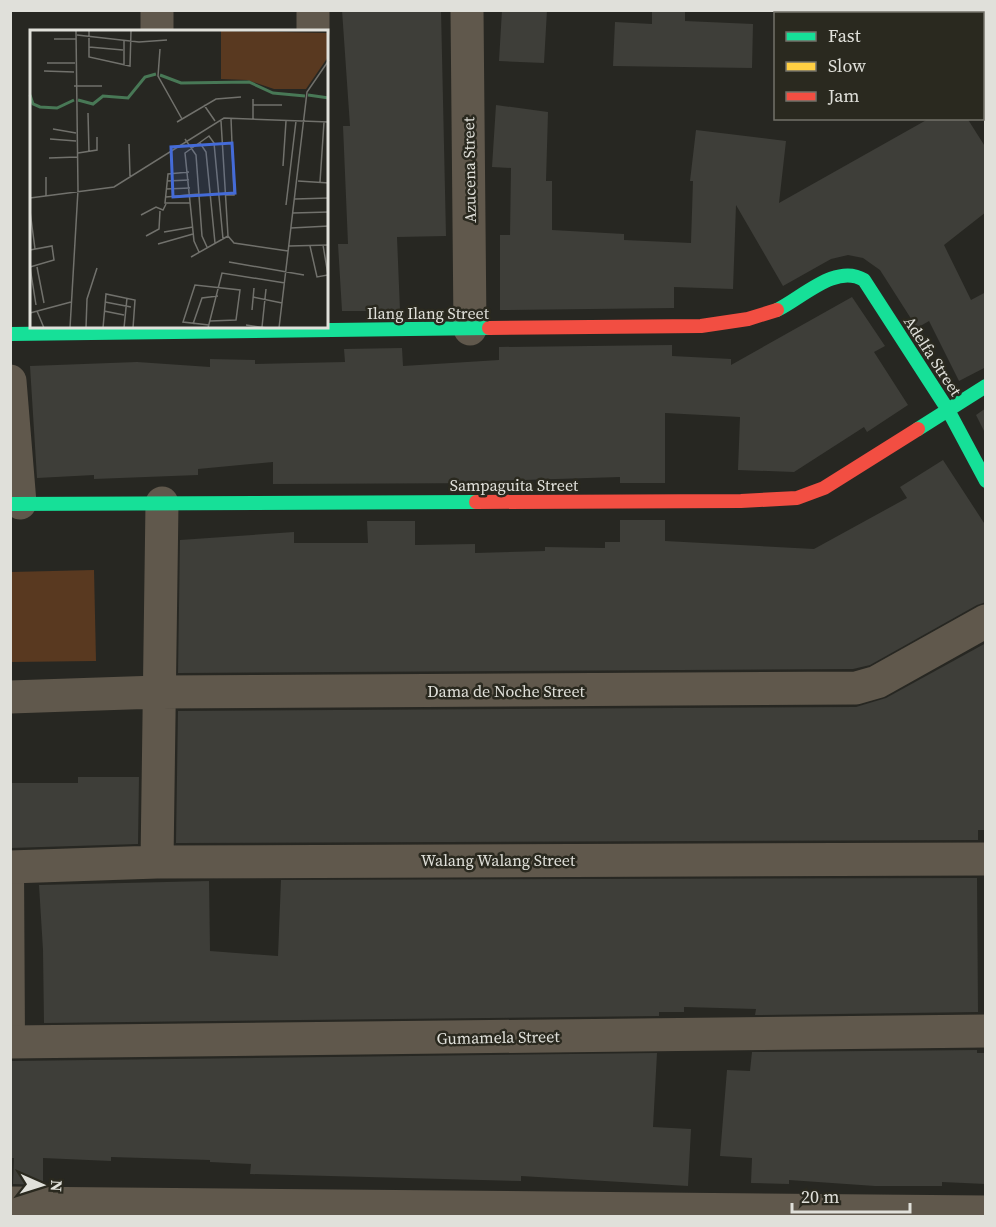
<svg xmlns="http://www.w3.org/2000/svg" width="996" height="1227" viewBox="0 0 996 1227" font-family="'Source Serif 4',serif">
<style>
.green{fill:#593920}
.building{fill:#3e3e39}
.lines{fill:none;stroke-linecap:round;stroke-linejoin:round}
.lane{stroke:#60584c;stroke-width:16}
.street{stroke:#60584c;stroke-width:33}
.fast{stroke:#16e098;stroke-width:14}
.slow{stroke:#ffcf43;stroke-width:14}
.jam{stroke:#f24e42;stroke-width:14}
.labels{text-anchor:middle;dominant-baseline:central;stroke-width:5;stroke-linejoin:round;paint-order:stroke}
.street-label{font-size:16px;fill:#e0e0da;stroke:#2a291f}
.inset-river{fill:none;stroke:#487856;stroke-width:3}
.inset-road{fill:none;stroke:#71716c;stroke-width:1.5}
.view{fill:#446bd8;fill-opacity:0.15;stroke:#446bd8;stroke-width:3}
.inset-edge{fill:none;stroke:#e0e0da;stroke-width:3}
</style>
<rect width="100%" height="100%" fill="#272722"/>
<!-- green -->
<path class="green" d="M94,570L96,661L11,662V572Z"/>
<!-- building -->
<path class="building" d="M342,10H441L446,236L397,237L400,311H342L338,244H348L343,126H350Z
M502,10H547L544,63L499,61Z
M652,10H685V21L753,24L752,68L613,66L615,22L652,24Z
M496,105L548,112L546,181H552V230L624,234V240L691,243L693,181H690L696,130L786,141L779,203L930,118H967L986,148V212L944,245L971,300L986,292V367L959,381L929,321L917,328L880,270L863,258L848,255L831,259L783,286L736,205L733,289L674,287V308L500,310V235H510L511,168L492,167Z
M852,297L885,346L874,352L908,405L867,432L864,427L794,472L738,470L740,417L665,413V483H620V477L496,481V483L273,484V462L198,469V475L94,479V475L37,478L30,366L137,362L210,367V359L255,360V364L345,362L344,349L402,348L403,366L499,360V347L672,345V356L731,359V365Z
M986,408V435L976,415Z
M943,460L986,526V602L977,605L870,665L853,669L178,673L180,540L294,532V543H368L367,521H415V545L475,544V553L545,551V547L605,548V542H620V520H665V541L814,549L907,498L900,487Z
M986,643V830H978V840L176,843L178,711L856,707L886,698Z
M78,777H139L138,844L10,848V783H78Z
M977,878L978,1012L755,1015L756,1009L684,1007V1012H659V1016L44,1023L43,950L39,885L209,881L210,951L278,956L281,880Z
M977,1050V1053H986V1184L942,1182V1186H875L789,1180V1184L751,1183L752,1158L720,1156L727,1070L750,1071L752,1052Z
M657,1053L653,1127L691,1129L688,1186L521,1176V1181L250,1174L251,1164L210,1162V1160L111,1157V1161L43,1158V1185L13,1184L14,1158H10V1061Z"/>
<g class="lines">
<!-- lane -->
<path class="lane" d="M16,867L17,1042"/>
<!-- street -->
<path class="street" d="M313,10V32
M467,10L470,329
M157,32V10
M10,381L20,503
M10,697L158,692L856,688L877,682L986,621
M157,862L162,503
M10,867L157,862L986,859
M10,1042L986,1031
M10,1203L986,1212"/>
<!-- fast -->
<path class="fast" d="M777,310C802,298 836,263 864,280L948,410L986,481
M10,334L489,328
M918,429L986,386
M10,504L476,502"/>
<!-- slow -->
<path class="slow" d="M982,64L986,68"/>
<!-- jam -->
<path class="jam" d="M949,10L951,14
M489,328L701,326L748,319L777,310
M476,502L741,501L797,498L824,488L918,429"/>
</g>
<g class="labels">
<!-- street labels -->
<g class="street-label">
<text transform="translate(469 170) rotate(-91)">Azucena Street</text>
<text x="428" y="313">Ilang Ilang Street</text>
<text transform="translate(933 356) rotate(57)">Adelfa Street</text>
<text x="514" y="485">Sampaguita Street</text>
<text x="506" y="691">Dama de Noche Street</text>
<text x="498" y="860">Walang Walang Street</text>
<text transform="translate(498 1037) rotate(-1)">Gumamela Street</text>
</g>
</g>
<!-- overview -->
<g transform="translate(30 30)">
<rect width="298" height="298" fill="#272722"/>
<path d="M191,1L298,3V27L276,59H244L217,50L191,49Z" fill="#593920"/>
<path class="inset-river" d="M130,45L151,53L219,52L243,63L275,66M0,65L3,74L10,77L27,78L44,70M278,65L299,68M48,70L63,74L73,66L98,68L115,47L126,44"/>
<path class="inset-road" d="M59,1V27L100,36L101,1M47,5L109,12L137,10M24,9H46M59,17L93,20M130,19L128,46L152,89M17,33H45M94,35V11M14,41L44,42M44,56H72M223,69V89M174,75L185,91M223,75H252M58,83L59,122M191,91L198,206M147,92L186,69L211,67M23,99L46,103M20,109L46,111M155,109L166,125L172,206L177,217M170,113L176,122L185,213M99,114L100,146M48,123L67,120V107M19,128L47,127M253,136L256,91M159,142L138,144L135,173H160M16,147V166M137,151L159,150M268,151L299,153M290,152L294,92M136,159L160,158M196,165H204L201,88M136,167L169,164M0,168L84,157L194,88L299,92M265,169L299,168M256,175L266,91M0,181L5,219M263,183L299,182M111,185L126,177L133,180L136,174M261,198L299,196M134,202L163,197M116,206L129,199L130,181M198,206L204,213L258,221M128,214L163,204M259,216L299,215M280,216L287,247L298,245L293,215M0,220L22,216L24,230L0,237M169,222L164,211L155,123L179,106L184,113L193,209M161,227L198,206M199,232L274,245M0,237L6,275M7,237L14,273M223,267L252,273M75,272L101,277M222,280L224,258M7,281L14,298M74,281L94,285M0,283L41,272M163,294L172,268L188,266M179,295L153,292L165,255L210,260L206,290L180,291M216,295L237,298M232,297L236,259M40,298L48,160L46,1M56,298L57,269L67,238M73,298L76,264L105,270L103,298M94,298L97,268M178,298L192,243L255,253M249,298L277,62L299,30"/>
<path class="view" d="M202,113L205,163L143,167L141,117Z"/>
<rect width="298" height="298" class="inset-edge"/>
</g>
<!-- border -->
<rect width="996" height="1227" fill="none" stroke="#e0e0da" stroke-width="24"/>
<!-- legend -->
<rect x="774" y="12" width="210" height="108" fill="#2a291f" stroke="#73726a" stroke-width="1.5"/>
<rect x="786" y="32" width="30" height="9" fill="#16e098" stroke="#73726a" stroke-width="1.5"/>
<text x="828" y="42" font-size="18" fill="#e0e0da">Fast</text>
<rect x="786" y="62" width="30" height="9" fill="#ffcf43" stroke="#73726a" stroke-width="1.5"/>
<text x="828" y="72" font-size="18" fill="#e0e0da">Slow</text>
<rect x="786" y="92" width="30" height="9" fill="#f24e42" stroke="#73726a" stroke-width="1.5"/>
<text x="828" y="102" font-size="18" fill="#e0e0da">Jam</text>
<!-- north arrow -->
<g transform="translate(42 1185) rotate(93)" stroke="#2a291f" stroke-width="4.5" paint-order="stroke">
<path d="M0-4.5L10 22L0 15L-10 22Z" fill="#e0e0da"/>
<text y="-9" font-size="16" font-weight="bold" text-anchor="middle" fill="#e0e0da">N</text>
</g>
<!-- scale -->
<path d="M792 1203v9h118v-9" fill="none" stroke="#e0e0da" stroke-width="3"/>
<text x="801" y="1203" font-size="18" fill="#e0e0da" stroke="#2a291f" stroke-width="4.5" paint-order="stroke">20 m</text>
</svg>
